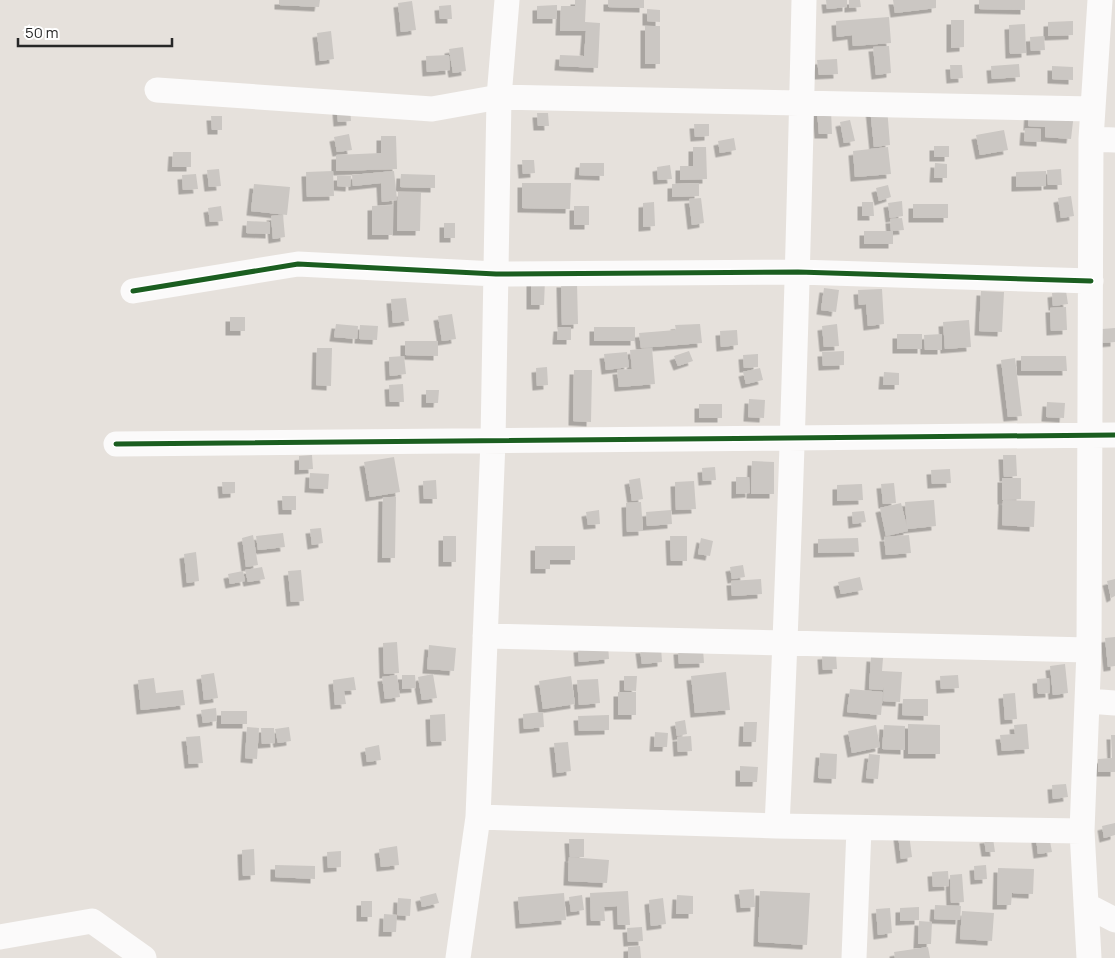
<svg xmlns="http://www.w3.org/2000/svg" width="1115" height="958" viewBox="0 0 1115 958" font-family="Manrope,sans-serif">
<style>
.building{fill:#cbc7c3;filter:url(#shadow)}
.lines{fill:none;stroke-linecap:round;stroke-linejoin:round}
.street{stroke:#fbfafa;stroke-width:25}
.cycleway-casing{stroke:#fff;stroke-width:8}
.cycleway{stroke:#1b5e20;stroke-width:5}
</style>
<defs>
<filter id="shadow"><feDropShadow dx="-4.5" dy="4.5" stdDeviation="0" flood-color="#0004"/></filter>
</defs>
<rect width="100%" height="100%" fill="#e6e1dc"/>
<!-- building -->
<path class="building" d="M279,0H320L319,7L279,5Z
M575,0H586L585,22L600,23L598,68L559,66L560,55L584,56L586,31H560L561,6H575Z
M608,0H644V8L608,7Z
M826,0H847V7L827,9Z
M849,0H860L861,7L849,8Z
M893,0H936V8L895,13Z
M979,0H1025V10L979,9Z
M412,1L416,30L401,32L398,3Z
M451,5L452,19H440L439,6Z
M557,5V19H537V6Z
M647,9L660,10V22L647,21Z
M889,17L891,43L853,46L852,35L837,37L836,21Z
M951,20H964V47L951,48Z
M1073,21V35L1048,36V22Z
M1025,24L1026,53L1010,54L1009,25Z
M645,26H660V64H645Z
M331,31L334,59L320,61L317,33Z
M1044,36L1045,50L1031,51L1030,37Z
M889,46L891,73L876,75L873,47Z
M463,47L466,71L453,73L449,49Z
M449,55L450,70L427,72L426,56Z
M837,59L838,74L819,75L817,60Z
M1019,64L1020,77L992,79L991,66Z
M950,65H962L963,78L951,79Z
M1052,66L1073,67V80L1052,79Z
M887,107L890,145L874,147L870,108Z
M350,108L351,121L338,122L337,109Z
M831,110L832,134H819L817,111Z
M1029,110L1074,113L1071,139L1045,137V127L1028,126Z
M537,113H548L549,126H538Z
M211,116H222V130H212Z
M850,120L855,141L844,143L840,122Z
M694,124H709V136L695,137Z
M1025,128L1041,129V142L1024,141Z
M1004,130L1008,150L980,155L976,135Z
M349,134L352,150L337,152L334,137Z
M381,136H396L397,169L336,171V155L381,153Z
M734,138L736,150L720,153L718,141Z
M934,146H949V157H934Z
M693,147H706L707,179L680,180V166H693Z
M888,147L891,174L855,177L853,151Z
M173,152H191V167H172Z
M522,160H534L535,173L523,174Z
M580,163H604V176L579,175Z
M935,163L947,164V178H934Z
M670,165L672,179L658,180L657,167Z
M219,169L221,186L209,187L207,170Z
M1061,169L1062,185H1048L1047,170Z
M333,171L334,196L307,197L306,172Z
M394,171L397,200L382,202L381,183L353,186L352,175Z
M1046,171V186L1016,187V172Z
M196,174L198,189L183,190L182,175Z
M401,174L435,175V188L400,187Z
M337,176H351L350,187L337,186Z
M522,183H571L570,209L522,208Z
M699,183V196L672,197V184Z
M254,184L290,187L287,215L251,211Z
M888,185L891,197L879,201L876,188Z
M398,192H421L420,231H397Z
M1071,196L1074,216L1061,218L1058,198Z
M701,198L704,223L692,225L689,199Z
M902,201L903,216L890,218L888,203Z
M654,202L655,226L643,227V203Z
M862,202H873L874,216H862Z
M913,204H948V218H913Z
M393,205V235H372V206Z
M221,206L223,221L210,222L208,208Z
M574,206H589V225H574Z
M283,215L285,237L273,239L271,216Z
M902,218L904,230L891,231L890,219Z
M247,221L270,222V234L246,233Z
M444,223H455V238H444Z
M864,231H893V244H864Z
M531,279H545L544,305H531Z
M561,283H577L578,324L562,325Z
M824,288L839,290L836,312L821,310Z
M882,289L884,324L868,326L866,304L859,305L858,290Z
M981,291L1004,292L1002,332L979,331Z
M1066,291L1068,304L1053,306L1052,293Z
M406,298L409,321L393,323L391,299Z
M1066,307L1067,330L1051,331L1050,308Z
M452,314L456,339L442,341L438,316Z
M230,317H245V331H230Z
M969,320L971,347L945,349L943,322Z
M336,324L358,326L357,339L334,337Z
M700,324L702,343L641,348L639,333L676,330L675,325Z
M837,324L839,346L824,347L822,326Z
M360,325L378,326L377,340L359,339Z
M558,327H571V340H557Z
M594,327H635V341H594Z
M1115,328V342L1103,343L1102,329Z
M737,330L738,345L721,347L720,331Z
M897,334H922V349H897Z
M942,334V350H925L924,335Z
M405,341H438V356L405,355Z
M317,348H332L331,386L316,385Z
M652,348L655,384L619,387L617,370L632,369L630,350Z
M689,351L693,361L678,366L674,356Z
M844,351V365L823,366L822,352Z
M627,352L629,367L606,370L604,354Z
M758,354V367L744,368L743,355Z
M404,356L406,374L390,376L389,357Z
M1021,356H1066L1067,371H1021Z
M1015,358L1022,416L1008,417L1001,360Z
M547,367L548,385L537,386L536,368Z
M760,368L763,380L746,384L743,372Z
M574,370H592L591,422L573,421Z
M884,372L899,373V385H883Z
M403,384L404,402H390L389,385Z
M426,390H439L438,403H426Z
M749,399L765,400L764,418L748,417Z
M1047,402L1065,403L1064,418L1046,417Z
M699,404H722V418H699Z
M312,455L313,469L299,470V456Z
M1003,455H1016L1017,476L1004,477Z
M394,457L400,492L370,497L364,462Z
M752,461L774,462V494H751Z
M715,467L716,480L703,481L702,468Z
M950,469L951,483L932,484L931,470Z
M310,473L329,474L328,489L309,488Z
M736,477H749L750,493L736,494Z
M640,478L643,499L632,501L629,480Z
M1002,478H1021V499L1002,500Z
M436,480L437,499H424L423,481Z
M694,481L696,509L676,510L675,482Z
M222,482H235V493L223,494Z
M894,483L896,503L883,504L881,484Z
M862,484L863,500L837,501V485Z
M282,496H296V510H283Z
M383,497H396L395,558H382Z
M934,500L936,526L907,529L905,502Z
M1003,500L1035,501L1034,527L1002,525Z
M641,502L643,531L627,532L626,503Z
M901,503L908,531L886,536L880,508Z
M599,510L600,524L588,525L586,512Z
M671,510L672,524L647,526L646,512Z
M864,511L866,522L853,524L852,512Z
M321,528L323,543L312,545L310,529Z
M283,533L285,547L258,550L256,536Z
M253,535L258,565L246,567L242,538Z
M909,535L911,553L886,555L884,537Z
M443,536H456V562H443Z
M670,536H687V561H671Z
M701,538L713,541L710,556L698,554Z
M858,538L859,552L818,553V539Z
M535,546H575V560H550V569H535Z
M196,552L199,581L187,583L184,554Z
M743,565L745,577L732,579L730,567Z
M262,567L265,579L248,582L245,570Z
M301,570L304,601L291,602L288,571Z
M243,571L245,581L230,584L228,574Z
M860,577L863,590L841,594L838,582Z
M761,579L762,594L732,596L731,581Z
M1115,579V596L1111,598L1107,581Z
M1115,637V666L1108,667L1105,638Z
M397,642L399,673L384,674L383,643Z
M429,645L456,648L454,671L427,669Z
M608,645L609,659L579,662L578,648Z
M661,647L662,662L642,664L640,649Z
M703,649L704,663L679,664L678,650Z
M836,654L837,669L823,670L822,655Z
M871,657L883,658L882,671L902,672L900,702L883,701L884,687L883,690L869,689Z
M1065,664L1068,693L1053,695L1050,666Z
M726,672L730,710L695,713L691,676Z
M214,673L218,698L204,700L201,675Z
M433,674L437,698L422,700L418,677Z
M397,675L400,697L385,699L382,677Z
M402,675H415L416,688L402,689Z
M958,675L959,688L941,689L940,676Z
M571,676L575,704L543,709L539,681Z
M624,676H637L636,691L624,690Z
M354,677L356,690L344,691L346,704L335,705L333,680Z
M154,678L156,693L183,690L185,705L141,710L138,680Z
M1049,678L1050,693L1038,694L1037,679Z
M598,679L600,703L579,705L577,680Z
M850,689L883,692L881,715L847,712Z
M618,692H636V715H618Z
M1015,693L1017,719L1005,720L1003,694Z
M903,699H928V716L902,715Z
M216,708L217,721L203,723L201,710Z
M221,711H247V724H221Z
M543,712L544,727L524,729L523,714Z
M445,714L446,741L431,742L430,715Z
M609,715V730L579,731L578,716Z
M685,720L687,734L677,736L675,722Z
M744,722H757L756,742H743Z
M908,724L940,725V754H908Z
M1027,724L1029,749L1002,751L1000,735L1015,734L1014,725Z
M876,725L880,747L852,753L848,731Z
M884,725L905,726V750L882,749Z
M247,727L259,728L257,759L245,758Z
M289,727L291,741L278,743L275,729Z
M261,728H274L275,743L262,744Z
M655,732L668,733L667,747H654Z
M1111,735H1115V772H1098V759L1112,758Z
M200,736L203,763L189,764L186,737Z
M691,736L692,751L678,752L677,737Z
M568,742L571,771L557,773L554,743Z
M379,745L381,760L367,762L365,748Z
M820,753L837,754L836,779L818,778Z
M869,754L880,755L878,779L866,778Z
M740,766L758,767L757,782H740Z
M1066,784L1068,797L1053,799L1052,785Z
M1115,823V835L1104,838L1102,826Z
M909,834L912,857L901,859L898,835Z
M1049,836L1052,852L1038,854L1036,838Z
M993,838L995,852H986L984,839Z
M569,839H584V857H570Z
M397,846L399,865L381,867L379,849Z
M254,849L255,875L243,876L242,850Z
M341,851V867L328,868L327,852Z
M569,857L609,860L607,883L568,881Z
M275,865L315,866V879L275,877Z
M986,865L987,879L975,880L974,866Z
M998,868L1034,869L1033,894L1012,893L1011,905H997Z
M948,871L949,886L933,887L932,872Z
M962,874L964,902L951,903L950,875Z
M754,889L755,907L741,908L739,890Z
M628,891L630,925H618L617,906L604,907L605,921H591L590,893Z
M760,891L810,893L807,945L758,942Z
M436,893L439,903L422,907L420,897Z
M564,893L566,920L520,924L518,897Z
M582,895L584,910L571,912L569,897Z
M677,895L693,896V914H676Z
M398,898L411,899L410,916L397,915Z
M663,898L666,924L651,926L649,900Z
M361,901H372V917H361Z
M935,905L961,906L960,920L934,919Z
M919,907V920L900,921V908Z
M890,908L892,933L878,935L876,909Z
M962,911L994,913L992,941L960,939Z
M384,914L397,915L396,932H383Z
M919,921L932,922L931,944H918Z
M642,927L643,941L628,942L627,928Z
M640,946L641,958H628V947Z
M928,947L930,958H895L894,952Z"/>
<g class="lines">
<!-- street -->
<path class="street" d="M157,90L432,109L499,97L1093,109
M1091,139L1115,140
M133,291L298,264L496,274L798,272L1091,281
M116,444L1115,435
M485,636L1089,650
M1088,701L1115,703
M478,817L777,826L1082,831
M777,826C790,551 798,275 804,0
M1086,905L1115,920
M0,937L92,921L144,958
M458,958L478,817L493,441L499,97L507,0
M854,958L859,828
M1089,958L1082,831L1089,650L1091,139L1100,0"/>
<defs>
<path id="cycleway" d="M133,291L298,264L496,274L798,272L1091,281
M116,444L1115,435"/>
</defs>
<!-- cycleway casing -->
<use href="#cycleway" class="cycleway-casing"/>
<!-- cycleway -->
<use href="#cycleway" class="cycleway"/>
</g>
<!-- scale -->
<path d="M18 38v8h154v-8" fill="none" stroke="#272727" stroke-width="2.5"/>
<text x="25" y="38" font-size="15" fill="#272727" stroke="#ffffff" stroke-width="4" paint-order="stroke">50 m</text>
</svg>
